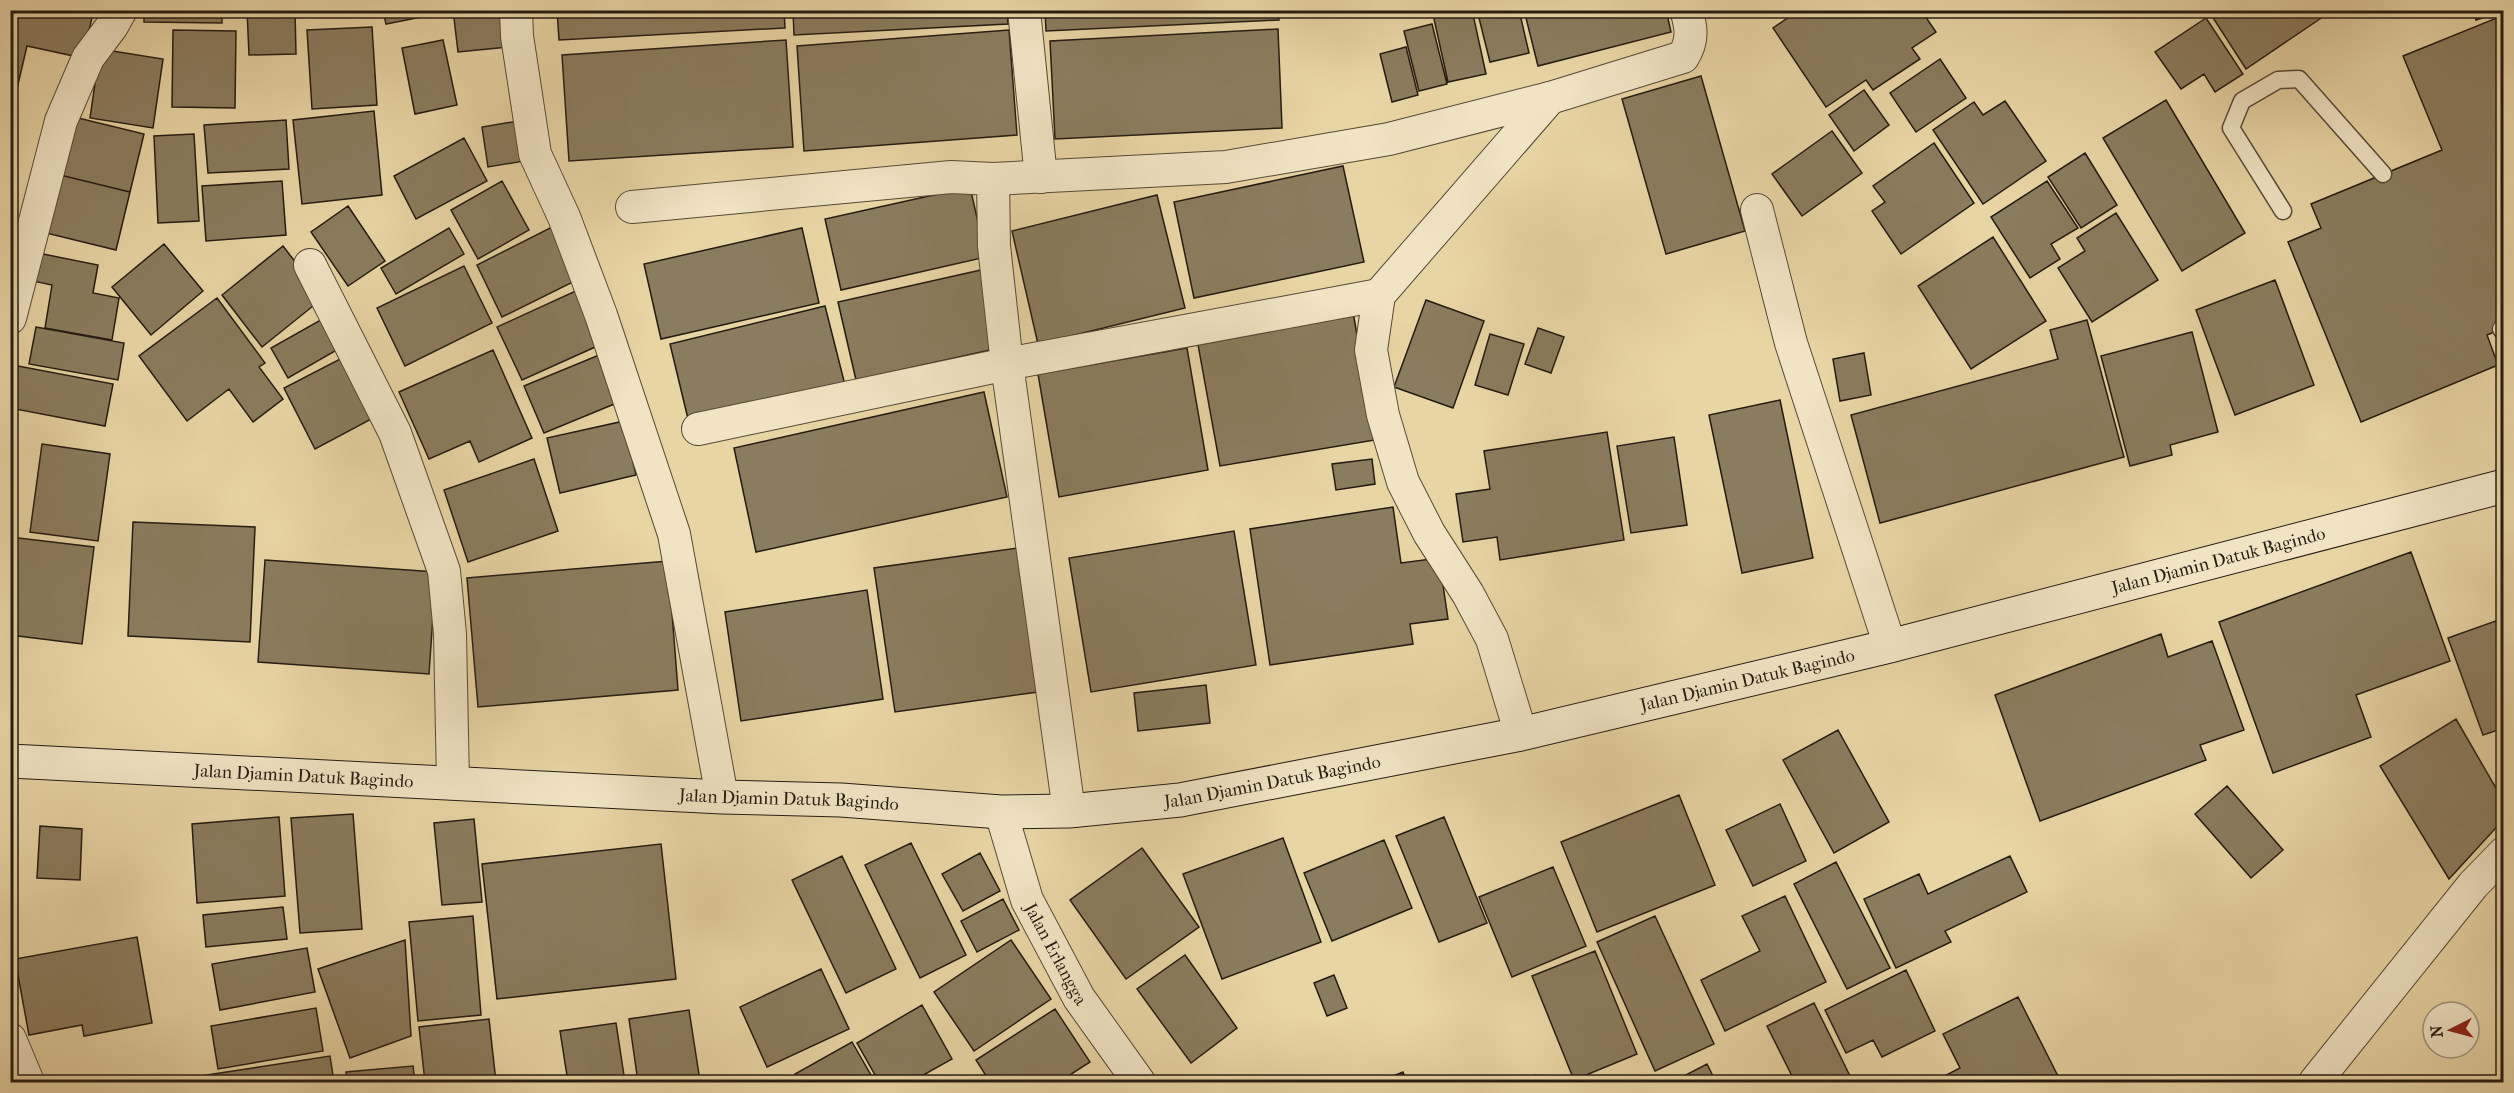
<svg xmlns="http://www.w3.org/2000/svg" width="2514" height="1093" viewBox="0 0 2514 1093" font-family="'IM FELL French Canon',serif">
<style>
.building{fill:#8a7c5e;stroke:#241c13;stroke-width:1.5}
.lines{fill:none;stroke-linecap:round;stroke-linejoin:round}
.lane-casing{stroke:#554a37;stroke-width:19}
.street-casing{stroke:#554a37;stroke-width:34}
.secondary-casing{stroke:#241c13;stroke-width:35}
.lane{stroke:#f0e4c4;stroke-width:16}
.street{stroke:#f0e4c4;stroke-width:32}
.secondary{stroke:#f0e4c4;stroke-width:33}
.labels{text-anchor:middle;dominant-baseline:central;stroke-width:4.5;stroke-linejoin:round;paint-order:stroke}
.street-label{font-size:18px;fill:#241c13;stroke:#f0e4c4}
</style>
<rect width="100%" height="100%" fill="#e8d5a4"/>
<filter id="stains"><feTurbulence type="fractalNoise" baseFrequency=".00333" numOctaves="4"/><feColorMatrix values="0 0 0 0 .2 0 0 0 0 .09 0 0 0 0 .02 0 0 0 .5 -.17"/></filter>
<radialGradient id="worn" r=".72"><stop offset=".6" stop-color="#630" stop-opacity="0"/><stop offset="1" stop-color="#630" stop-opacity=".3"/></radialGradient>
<!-- building -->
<path class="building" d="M10,10H80L93,13L83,58L27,46L15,97L10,96Z
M144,10H222V23L144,22Z
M247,10H295L296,54L249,55Z
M302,10H358V11L302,15Z
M383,10H426L427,16L386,24Z
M453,10H504L508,47L458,52Z
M557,10H784L785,28L559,40Z
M793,10H1007L1008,24L794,35Z
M1045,10H1279V20L1046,31Z
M1432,10H1472L1486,74L1448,82Z
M1477,10H1519L1529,53L1490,62Z
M1524,10H1666L1671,32L1538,66Z
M1799,10H1921L1936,32L1912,48L1920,59L1873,90L1866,80L1826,107L1773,28Z
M2208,10H2333L2246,69Z
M2473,10H2504V11L2476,20Z
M2504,15V328L2487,335L2498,365L2361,422L2288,242L2321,228L2311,204L2442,150L2403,56Z
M2206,18L2243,74L2215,92L2204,74L2181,89L2155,52Z
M1432,24L1447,84L1419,91L1404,31Z
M372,27L377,105L312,109L307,30Z
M1278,29L1282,128L1055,139L1050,41Z
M173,30L236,31L235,108L172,107Z
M1009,30L1017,135L804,151L797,46Z
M443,40L457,105L415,114L402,48Z
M786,40L793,147L569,161L562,55Z
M1406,47L1418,95L1392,102L1380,54Z
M100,49L163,59L153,128L90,118Z
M1940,59L1966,98L1916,132L1890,93Z
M1701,76L1745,231L1666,254L1622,99Z
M1864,90L1889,125L1854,151L1829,115Z
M2166,100L2245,233L2182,271L2103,138Z
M2005,101L2046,161L1983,204L1933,130L1974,102L1983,115Z
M374,111L382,195L302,204L293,120Z
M70,116L144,134L130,192L56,174Z
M286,120L289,169L208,173L204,125Z
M524,120L530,160L488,167L482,127Z
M1832,131L1862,173L1802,216L1772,174Z
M194,134L199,221L158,223L154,136Z
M464,138L487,181L416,219L394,176Z
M1934,143L1974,203L1901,254L1872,211L1885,202L1873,186Z
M2085,153L2117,205L2081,228L2048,177Z
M1343,166L1364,262L1194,298L1174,202Z
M56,174L130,192L116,250L42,232Z
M282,181L286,235L206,241L202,186Z
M502,181L529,230L478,259L451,210Z
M2047,181L2078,228L2051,244L2060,259L2030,278L1991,217Z
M970,187L986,257L841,290L825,219Z
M1157,195L1185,308L1038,344L1012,231Z
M348,206L385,261L348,286L311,232Z
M2116,213L2158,280L2092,322L2058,268L2085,251L2077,238Z
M554,226L579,279L502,317L477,265Z
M449,228L464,254L396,294L381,268Z
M802,228L819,303L661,339L644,264Z
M1993,237L2046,321L1971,369L1918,286Z
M164,244L203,291L151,335L112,287Z
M283,246L323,298L262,347L222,295Z
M38,253L98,265L93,293L119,298L112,340L45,328L52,285L33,281Z
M464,266L492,323L405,366L377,308Z
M981,270L999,348L856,380L838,302Z
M2275,280L2314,385L2235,415L2196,310Z
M580,289L604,343L522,380L497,327Z
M217,298L265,363L259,367L283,399L253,422L229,389L187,421L139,356Z
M1426,300L1484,321L1453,408L1394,387Z
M825,306L845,385L689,423L670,344Z
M1353,312L1375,440L1220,466L1197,339Z
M326,317L342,347L288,378L271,348Z
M2087,320L2124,457L1880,523L1851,415L2058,359L2050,330Z
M36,327L124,343L118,380L29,364Z
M1538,328L1564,337L1551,373L1525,364Z
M2192,332L2218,432L2170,445L2172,455L2130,466L2101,356Z
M1490,334L1524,344L1508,395L1475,385Z
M1187,348L1208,470L1059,497L1038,374Z
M493,350L532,438L479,462L470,441L429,459L399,392Z
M604,353L624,400L544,433L524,386Z
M1864,353L1871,395L1840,401L1833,359Z
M346,356L377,416L315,449L284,388Z
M18,366L113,384L105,426L10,408Z
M984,392L1007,497L756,552L734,448Z
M1780,400L1813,558L1742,573L1709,415Z
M624,421L636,475L560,493L547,438Z
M1607,432L1624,540L1500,560L1497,537L1463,542L1456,494L1490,489L1484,451Z
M1674,437L1687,525L1631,533L1617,446Z
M42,444L110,454L98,541L30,532Z
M534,459L558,531L468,562L444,490Z
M1372,459L1375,484L1336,490L1332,464Z
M1393,507L1401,563L1439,558L1448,619L1410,624L1413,644L1270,665L1250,529Z
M133,522L255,527L250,642L128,636Z
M1234,531L1256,665L1091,692L1069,558Z
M10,537L94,547L82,644L10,635Z
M1018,548L1038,692L895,712L874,568Z
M2411,552L2450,661L2356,695L2371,737L2273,773L2219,622Z
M265,560L436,572L429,674L258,662Z
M668,561L678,690L478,707L467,578Z
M867,590L883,699L741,721L725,612Z
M2504,618V728L2483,735L2448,638Z
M2161,634L2168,657L2212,641L2244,730L2200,745L2206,760L2040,821L1995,695Z
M1206,685L1210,723L1138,731L1134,693Z
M2456,719L2504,802V819L2449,879L2380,766Z
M1838,730L1889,822L1834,853L1783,760Z
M2227,786L2283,850L2251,878L2195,814Z
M1679,795L1715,885L1597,932L1561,842Z
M1780,804L1806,861L1753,886L1726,830Z
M353,814L362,929L300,933L291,818Z
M279,817L285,896L197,903L192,824Z
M1444,817L1487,923L1439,942L1396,836Z
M474,819L482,902L442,905L434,823Z
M40,826L82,829L80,880L37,878Z
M1283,838L1321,942L1222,979L1183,874Z
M1384,840L1412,908L1332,941L1304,873Z
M911,843L966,955L920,978L865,865Z
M661,844L676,979L497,999L482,864Z
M1142,848L1199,927L1126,979L1070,900Z
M980,853L1000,891L963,911L942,874Z
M842,856L896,969L846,993L792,880Z
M2010,856L2027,892L1945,931L1951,942L1896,968L1864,899L1919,874L1928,894Z
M1836,862L1890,968L1847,989L1794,884Z
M1553,867L1586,946L1512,977L1479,897Z
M1785,896L1826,982L1725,1031L1701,980L1760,951L1742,916Z
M1003,899L1019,930L977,952L961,921Z
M283,907L287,939L206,947L203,915Z
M473,916L481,1015L418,1021L409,922Z
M1655,916L1714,1044L1655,1071L1597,942Z
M137,937L152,1023L84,1036L82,1025L29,1035L15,959Z
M405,940L411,1036L350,1058L318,969Z
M1011,940L1051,999L974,1051L934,992Z
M307,948L315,992L220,1010L212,964Z
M1595,951L1637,1054L1574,1080L1532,976Z
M1185,955L1237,1028L1191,1063L1137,989Z
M821,969L849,1029L767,1067L740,1007Z
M1906,970L1935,1031L1882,1057L1873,1040L1846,1053L1825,1010Z
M1334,975L1347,1008L1327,1016L1314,983Z
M2018,997L2061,1082H1933L1960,1068L1943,1034Z
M1814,1003L1850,1076L1838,1082H1795L1767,1026Z
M922,1005L952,1059L911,1082H879L857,1043Z
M316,1008L323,1051L218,1069L211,1026Z
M1055,1009L1090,1062L1059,1082H990L976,1060Z
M689,1010L700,1081L638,1082L629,1019Z
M489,1019L496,1082H425L419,1027Z
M616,1023L625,1082H568L560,1031Z
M852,1042L875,1082H800L795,1074Z
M330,1056L334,1082H161Z
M1707,1064L1716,1082H1683L1680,1078Z
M413,1066L415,1082H347L346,1072Z
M1403,1072L1407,1082H1378Z
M1536,1075L1540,1082H1521Z"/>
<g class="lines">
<defs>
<path id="lane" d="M2283,211L2231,128L2242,101L2278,80L2299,79L2383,174
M2501,329L2504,333"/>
<g id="street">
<path d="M516,10L517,36L535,154L564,217L601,315L674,534L722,797"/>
<path d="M1024,10L1041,177"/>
<path d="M993,179L1226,167L1389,139L1550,98L1683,57C1693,41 1692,28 1686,10"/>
<path d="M632,207L951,177L993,179L994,246L1007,364L1069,811"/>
<path d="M1757,210L1791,343L1890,646"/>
<path d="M310,265L395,433L444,571L450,634L453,783"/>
<path d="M10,318L61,121L88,58L112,26L121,10"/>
<path d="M698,429L1007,364L1379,295"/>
<path d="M1521,734L1492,639L1468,594L1429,533L1403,482L1383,415L1371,350L1379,295L1550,98"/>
<path id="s1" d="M1001,812L1027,900L1079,998L1139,1082"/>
<path d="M10,1039L28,1082"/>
<path d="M2315,1082L2473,885L2504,853"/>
</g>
<g id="secondary">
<path id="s2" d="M10,761L722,797L841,800L1001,812L1069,811L1180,800L1521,734L1890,646L2504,486"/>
</g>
</defs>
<!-- lane casing -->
<use href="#lane" class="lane-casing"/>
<!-- street casing -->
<use href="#street" class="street-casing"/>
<!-- secondary casing -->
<use href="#secondary" class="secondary-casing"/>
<!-- lane -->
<use href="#lane" class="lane"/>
<!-- street -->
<use href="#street" class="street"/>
<!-- secondary -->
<use href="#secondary" class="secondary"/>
</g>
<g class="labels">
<!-- street labels -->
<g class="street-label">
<text stroke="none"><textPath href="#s2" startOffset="2238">Jalan Djamin Datuk Bagindo</textPath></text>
<text stroke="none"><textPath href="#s2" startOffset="1752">Jalan Djamin Datuk Bagindo</textPath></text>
<text stroke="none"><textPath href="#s2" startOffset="294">Jalan Djamin Datuk Bagindo</textPath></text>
<text stroke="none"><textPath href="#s2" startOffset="1266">Jalan Djamin Datuk Bagindo</textPath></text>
<text stroke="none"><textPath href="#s2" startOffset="780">Jalan Djamin Datuk Bagindo</textPath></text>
<text stroke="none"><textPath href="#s1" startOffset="153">Jalan Erlangga</textPath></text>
</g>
</g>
<!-- margin -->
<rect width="2514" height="1093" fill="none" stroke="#e8d5a4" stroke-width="36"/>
<rect x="12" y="12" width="2490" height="1069" fill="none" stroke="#241c13" stroke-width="3"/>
<rect x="18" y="18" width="2478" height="1057" fill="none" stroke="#241c13" stroke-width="1.5"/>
<!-- north arrow -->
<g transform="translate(2451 1030) rotate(264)"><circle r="28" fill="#f0e4c4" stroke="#9e947d" stroke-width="1.5"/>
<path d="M0-4.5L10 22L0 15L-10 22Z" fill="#8f2418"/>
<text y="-9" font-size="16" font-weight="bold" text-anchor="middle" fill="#241c13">N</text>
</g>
<rect width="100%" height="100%" filter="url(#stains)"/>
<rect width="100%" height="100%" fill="url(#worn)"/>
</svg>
